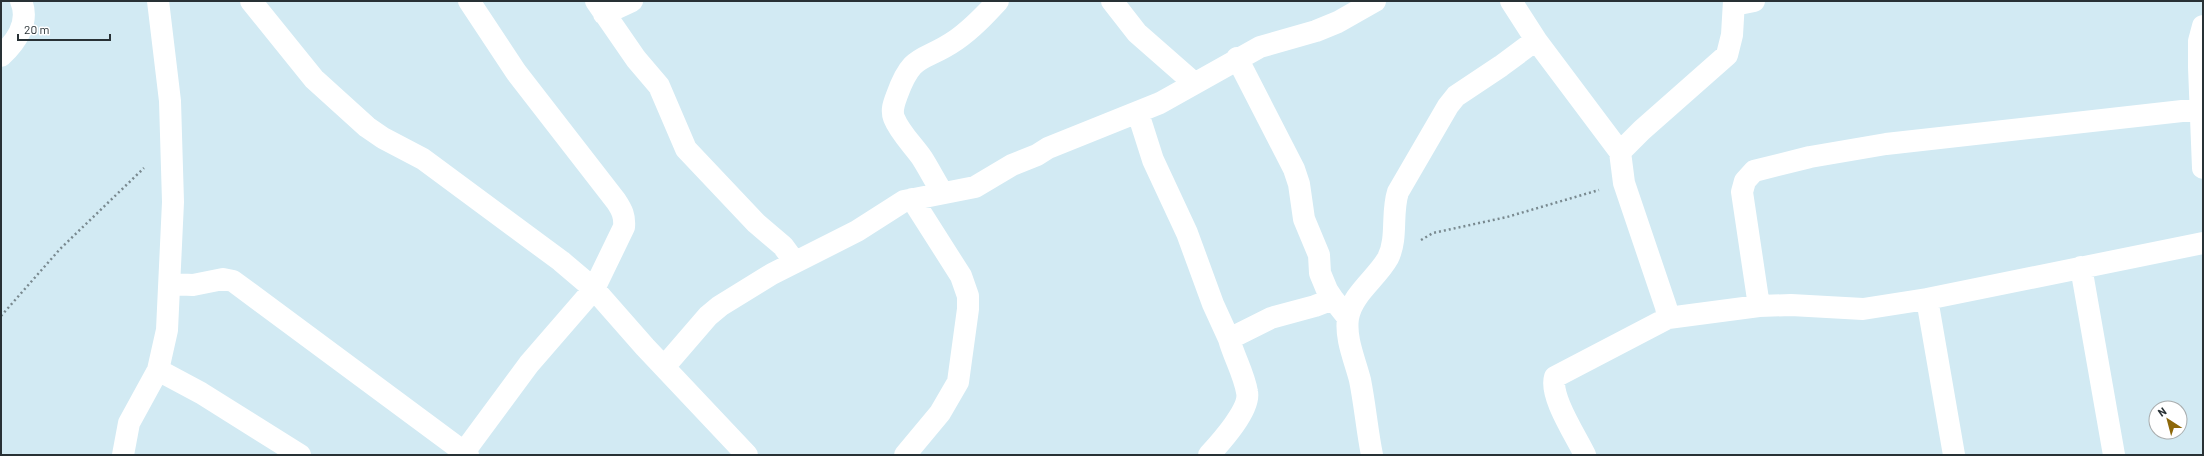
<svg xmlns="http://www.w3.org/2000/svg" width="2204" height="456" viewBox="0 0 2204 456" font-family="Barlow,sans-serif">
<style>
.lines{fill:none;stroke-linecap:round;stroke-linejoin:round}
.path{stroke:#79898f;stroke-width:2.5;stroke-dasharray:2 3;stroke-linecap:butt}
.minor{stroke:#fff;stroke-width:22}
</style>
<rect width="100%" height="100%" fill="#d2eaf3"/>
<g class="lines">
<!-- path -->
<path class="path" d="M1421,240L1433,233L1507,217L1599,190
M1,316L60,249L144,168"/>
<!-- minor -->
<path class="minor" d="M251,1L314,79L367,127L383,138L423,159L561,261L594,289L645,347L747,455
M596,1L636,59L659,86L686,149L756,223L783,246L794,261
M1112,1L1137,33L1194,83
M1734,1L1732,35L1727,55L1642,130L1620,152L1624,183L1666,307L1668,318L1759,306L1791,305L1863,309L1927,299
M1734,5L1754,1
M604,14L632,1
M2203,26L2199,41V67L2203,168
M1536,40L1620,152
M1,56C16,42 30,22 21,1
M1237,58L1294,169L1299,184L1304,219L1319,255L1320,273L1327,290L1333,299
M1138,113L1153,160L1187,233L1213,304L1229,339
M942,192C935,181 929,169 922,158C913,145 900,133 894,118C891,110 894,103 897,95C913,51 923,63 956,40C972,29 985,15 998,1
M2081,267L2114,455
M170,284L193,285L223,279L233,281L468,455
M1759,306L1742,192L1745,181L1754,171L1810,157L1886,144L2200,109
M664,367L708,316L720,306L772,274L857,231L904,201L975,187L1012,165L1037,155L1048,148L1160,103L1260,47L1316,31L1338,22L1375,1
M158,370L201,393L300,455
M464,452L529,364L594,289L624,227C625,216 622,210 616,201L516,72L469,1
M123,455L129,423L158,370L167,330L173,202L170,101L158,1
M905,455L940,413L958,382L968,309V296L961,276L912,199
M1209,455C1220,443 1251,409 1247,392C1244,374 1234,357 1229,339L1271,318L1315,306L1333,299L1348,318
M1372,455C1367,430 1365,405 1360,380C1355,360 1345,339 1348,318C1352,294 1377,278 1388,258C1398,238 1391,213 1398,192L1448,106L1456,96L1501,66L1536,40L1511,1
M1585,455C1576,436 1549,396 1555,377L1668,318
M1954,455L1927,299L2203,243"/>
</g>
<!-- border -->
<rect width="2204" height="456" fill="none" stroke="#283135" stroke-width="4"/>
<!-- north arrow -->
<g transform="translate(2168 420) rotate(324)"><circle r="19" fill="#ffffff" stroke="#a9adae"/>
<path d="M0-3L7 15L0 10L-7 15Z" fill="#8d680a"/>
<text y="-6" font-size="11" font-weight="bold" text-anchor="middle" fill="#283135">N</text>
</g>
<!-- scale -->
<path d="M18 34v6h92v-6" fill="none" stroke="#283135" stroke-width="2"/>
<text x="24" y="34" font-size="12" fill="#283135" stroke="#ffffff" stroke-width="3" paint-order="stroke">20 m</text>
</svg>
